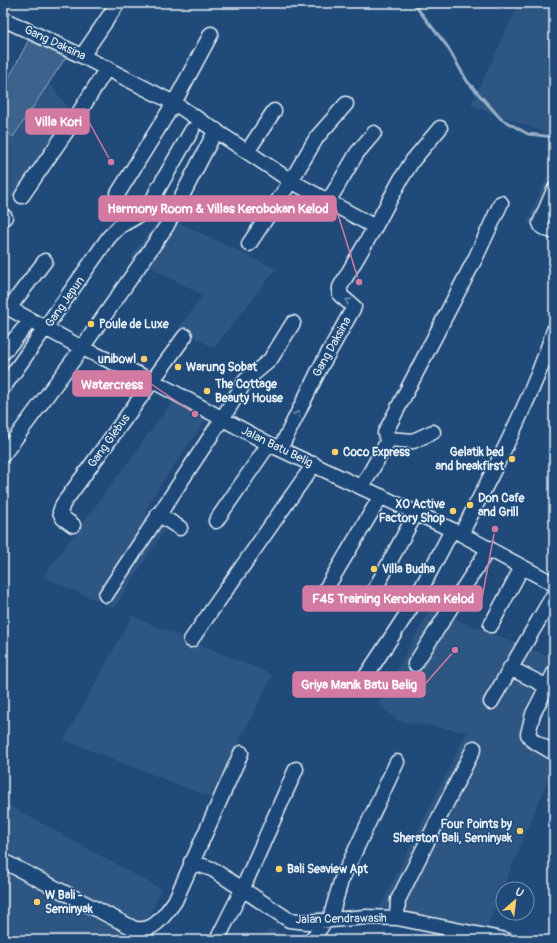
<svg xmlns="http://www.w3.org/2000/svg" width="557" height="943" viewBox="0 0 557 943" font-family="Pangolin,sans-serif">
<style>
.built{fill:#2e5683}
.green{fill:#3c628c;stroke:#92aac2}
.lines{fill:none;stroke-linecap:round;stroke-linejoin:round}
.stream{stroke:#9ab0c7;stroke-width:3}
.minor-casing{stroke:#e8f1f8;stroke-width:17}
.minor{stroke:#1f4a7a;stroke-width:14}
.oneway{stroke:#6f8dac}
.poi-dot{fill:#ffd166;stroke:#1f4a7a;stroke-width:1.5}
.labels{text-anchor:middle;dominant-baseline:central;stroke-width:3;stroke-linejoin:round;paint-order:stroke}
.street-label{font-size:12px;fill:#e8f1f8;stroke:#1f4a7a}
.poi-label{font-size:12px;font-weight:bold;fill:#e8f1f8;stroke:#1f4a7a;text-anchor:start}
.leader{fill:none;stroke:#d37aa2;stroke-width:1.5}
.callout-dot{fill:#d37aa2;stroke:#1f4a7a;stroke-width:1.5}
.callout{fill:#d37aa2;stroke:#d37aa2;stroke-width:1.5}
.callout-label{font-size:13px;text-anchor:middle;font-weight:bold;fill:#fff}
</style>
<rect width="100%" height="100%" fill="#1f4a7a"/>
<filter id="ink" filterUnits="userSpaceOnUse"><feTurbulence type="fractalNoise" baseFrequency=".025" numOctaves="2"/><feDisplacementMap in="SourceGraphic" scale="8" xChannelSelector="R" yChannelSelector="G"/><feConvolveMatrix kernelMatrix="1 2 1 2 8 2 1 2 1" color-interpolation-filters="sRGB"/></filter>
<g filter="url(#ink)">
<!-- built -->
<path class="built" d="M519,3H554V136L471,105Z
M49,83L70,110L3,211V127L13,137Z
M554,160V234L527,223Z
M166,217L276,269L214,348L179,328L203,295L131,257L156,223Z
M178,394L211,412L155,493L145,512L166,528L114,608L43,577Z
M430,609L553,658L520,728L554,744V765L487,927L551,940L554,934V940H427L439,923L380,907L467,732L398,721L378,704Z
M132,616L273,675L210,797L64,740Z
M3,802L161,889L140,937L145,940H3Z
M339,910L318,940H299L313,911Z
M269,928L292,940H263Z"/>
<!-- green -->
<path class="green" d="M35,28L74,45L13,137L3,127V89Z"/>
<g class="lines">
<!-- stream -->
<path class="stream" d="M413,3L447,46L467,81L501,119L528,134L554,137"/>
<defs>
<path id="minor" d="M3,19L82,56L174,103L291,181L375,227
M82,56L118,3
M247,152L274,111
M554,190L540,223L542,227L554,232
M117,195L174,103L211,34
M22,196L77,116L107,68
M328,202L357,153L374,133
M3,219L5,217
M249,244L291,181L317,137L346,104
M3,305L82,348L153,381L269,444L461,534L554,584
M9,308L45,261
M3,353L30,321
M3,388L109,237L120,226L148,210L158,189L192,130
M389,439L413,441L433,432
M280,449L320,368L354,307L340,295V287L375,227L401,179L413,160L440,128
M3,455L82,348L166,227L216,130
M362,487L389,439L386,437L385,433L476,257L501,203
M158,514L180,528
M216,521L269,444
M73,525L63,518L60,512L63,504L185,336
M461,534C495,468 531,401 554,330
M327,587L381,496
M375,589L416,513
M106,595L222,419L246,380L270,360L293,323
M491,625L522,567
M191,640L314,464
M415,664L489,548
M510,668L554,690
M554,673L533,714L528,734L532,740L554,753
M364,679L412,606L452,530
M491,702L554,594
M3,861L133,928C152,935 165,915 175,901L241,753
M191,862L212,869L289,920L308,922L366,917L397,918L506,940
M397,918L398,900L474,748
M330,919L341,881L397,762
M219,936L243,888L296,769
M312,940L325,921"/>
</defs>
<!-- minor casing -->
<use href="#minor" class="minor-casing"/>
<!-- minor -->
<use href="#minor" class="minor"/>
</g>
<!-- one-way arrows -->
<defs><path id="oneway-chevron" d="M-2-3.5L2.5 0L-2 3.5" fill="none" stroke-width="1.6" stroke-linecap="round" stroke-linejoin="round"/></defs>
<g class="oneway">
<use href="#oneway-chevron" transform="translate(348 301) rotate(-146)"/>
<use href="#oneway-chevron" transform="translate(297 414) rotate(-64)"/>
</g>
</g>
<!-- markers -->
<g class="poi-dot">
<circle cx="91" cy="324" r="4"/>
<circle cx="144" cy="359" r="4"/>
<circle cx="178" cy="367" r="4"/>
<circle cx="207" cy="391" r="4"/>
<circle cx="335" cy="452" r="4"/>
<circle cx="512" cy="459" r="4"/>
<circle cx="470" cy="505" r="4"/>
<circle cx="453" cy="511" r="4"/>
<circle cx="374" cy="569" r="4"/>
<circle cx="520" cy="831" r="4"/>
<circle cx="279" cy="869" r="4"/>
<circle cx="37" cy="902" r="4"/>
</g>
<g class="labels">
<!-- street labels -->
<g class="street-label">
<text transform="translate(55 43) rotate(25)">Gang Daksina</text>
<text transform="translate(65 302) rotate(-55)">Gang Jepun</text>
<text transform="translate(332 347) rotate(-61)">Gang Daksina</text>
<text transform="translate(109 441) rotate(-54)">Gang Glebus</text>
<text transform="translate(277 447) rotate(26)">Jalan Batu Belig</text>
<text transform="translate(341 919) rotate(-1)">Jalan Cendrawasih</text>
</g>
<!-- poi labels -->
<g class="poi-label">
<text x="99" y="324">Poule de Luxe</text>
<text x="136" y="359" text-anchor="end">unibowl</text>
<text x="186" y="367">Warung Sobat</text>
<text x="215" y="384">The Cottage<tspan x="215" dy="14">Beauty House</tspan></text>
<text x="343" y="452">Coco Express</text>
<text x="504" y="452" text-anchor="end">Gelatik bed<tspan x="504" dy="14">and breakfirst</tspan></text>
<text x="478" y="498">Don Cafe<tspan x="478" dy="14">and Grill</tspan></text>
<text x="445" y="504" text-anchor="end">XO Active<tspan x="445" dy="14">Factory Shop</tspan></text>
<text x="382" y="569">Villa Budha</text>
<text x="512" y="824" text-anchor="end">Four Points by<tspan x="512" dy="14">Sheraton Bali, Seminyak</tspan></text>
<text x="287" y="869">Bali Seaview Apt</text>
<text x="45" y="895">W Bali -<tspan x="45" dy="14">Seminyak</tspan></text>
</g>
</g>
<!-- callouts -->
<path class="leader" d="M111 162L89 122M359 282L336 208M195 414L151 384M495 529L482 598M455 650L425 684"/>
<g class="callout-dot">
<circle cx="111" cy="162" r="4"/>
<circle cx="359" cy="282" r="4"/>
<circle cx="195" cy="414" r="4"/>
<circle cx="495" cy="529" r="4"/>
<circle cx="455" cy="650" r="4"/>
</g>
<g class="callout">
<rect x="26" y="109" width="63" height="25" rx="4"/>
<rect x="99" y="196" width="237" height="25" rx="4"/>
<rect x="73" y="371" width="78" height="25" rx="4"/>
<rect x="303" y="586" width="179" height="25" rx="4"/>
<rect x="293" y="672" width="132" height="25" rx="4"/>
</g>
<g class="callout-label">
<text x="58" y="126">Villa Kori</text>
<text x="218" y="213">Harmony Room &amp; Villas Kerobokan Kelod</text>
<text x="112" y="389">Watercress</text>
<text x="393" y="603">F45 Training Kerobokan Kelod</text>
<text x="359" y="689">Griya Manik Batu Belig</text>
</g>
<!-- margin -->
<rect width="557" height="943" fill="none" stroke="#1f4a7a" stroke-width="16"/>
<rect x="8" y="8" width="541" height="927" fill="none" stroke="#e8f1f8" stroke-width="1.5" filter="url(#ink)"/>
<!-- north arrow -->
<g transform="translate(515 901) rotate(28)"><circle r="19" fill="#1f4a7a" stroke="#6f8dac"/>
<path d="M0-3L7 15L0 10L-7 15Z" fill="#ffd166"/>
<text y="-6" font-size="11" font-weight="bold" text-anchor="middle" fill="#e8f1f8">U</text>
</g>
</svg>
